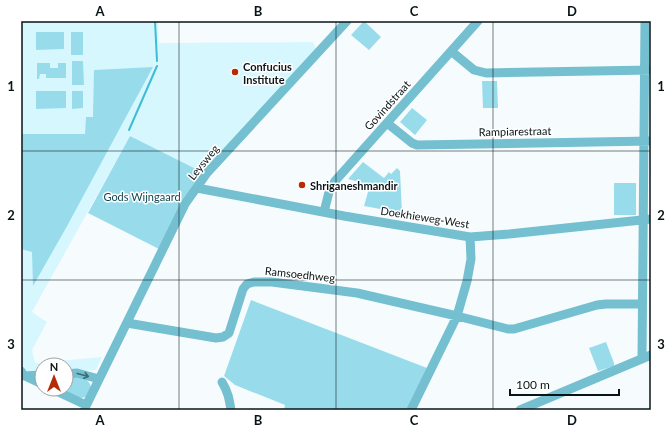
<svg xmlns="http://www.w3.org/2000/svg" width="672" height="431" viewBox="0 0 672 431" font-family="Lato,sans-serif">
<style>
.built{fill:#d7f7ff}
.green{fill:#98dcec}
.lines{fill:none;stroke-linecap:round;stroke-linejoin:round}
.stream{stroke:#3dbcd5;stroke-width:2}
.minor{stroke:#74bfd0;stroke-width:9}
.oneway{stroke:#3f6a74}
.grid{fill:none;stroke:#0a1417;stroke-width:1;stroke-opacity:0.55}
.poi-dot{fill:#b62b05;stroke:#fff;stroke-width:1.5}
.labels{text-anchor:middle;dominant-baseline:central;stroke-width:3;stroke-linejoin:round;paint-order:stroke}
.poi-label{font-size:11px;font-weight:bold;fill:#0a1417;stroke:#fff;text-anchor:start}
.street-label{font-size:11px;fill:#0a1417;stroke:#fff}
.park-label{font-size:11px;fill:#114852;stroke:#fff}
.neatline{fill:none;stroke:#0a1417;stroke-width:1.5}
.grid-label{font-size:13px;text-anchor:middle;font-weight:bold;fill:#0a1417}
</style>
<rect width="100%" height="100%" fill="#f6fcfe"/>
<!-- built -->
<path class="built" d="M21,21H158L159,43L313,42L317,51L204,173L130,136L32,312L47,322L32,350L35,363L102,357L96,370L66,372V365H42V374L21,372Z"/>
<!-- green -->
<path class="green" d="M364,21L381,37L369,50L351,35Z
M36,32H64V49L36,50Z
M71,32H83V55H71Z
M72,61H83L84,85H72Z
M37,63H50V68H58V63H66V78H46V74H40L39,79H37Z
M153,67L66,228L33,286L32,252L21,249V134H85L86,117H93L94,70Z
M482,81H497L498,108H483Z
M66,91V108L36,109V91Z
M72,91H83V108L72,109Z
M412,108L427,120L415,135L400,122Z
M130,136L204,173L159,249L88,213Z
M363,162L384,178L389,172L391,174L397,168L400,171L402,213L364,206L370,185L348,179Z
M614,183H636V215H614Z
M251,300L427,368L408,410H284L285,405L235,385L224,376Z
M606,342L614,363V366L598,371L589,348Z
M66,377C76,377 88,375 91,387L86,397C78,400 69,393 61,389H66Z"/>
<g class="lines">
<!-- stream -->
<path class="stream" d="M155,21L157,61
M129,130L157,66"/>
<!-- minor -->
<path class="minor" d="M451,51L474,70L486,73L651,70
M387,123L412,143L417,145L651,141
M197,188L344,216L470,237L509,234L651,219
M324,212L329,192L335,181L478,21
M127,323L216,338L223,337L229,333L243,289L247,284L254,282H272L357,293L457,316L508,329H514L597,305L606,304H642
M642,359L645,21
M21,371L24,376L42,375
M66,374L77,373L99,379
M25,376L42,384
M222,382C228,392 229,398 231,410
M52,389L86,405
M84,410L185,204L207,173L347,21
M411,410L457,316L467,281L471,259L470,237
M520,410L651,355"/>
</g>
<!-- one-way arrows -->
<defs><path id="oneway-shaft" d="M-6 0H5M1.5-3L5.5 0L1.5 3" fill="none" stroke-width="1.6" stroke-linecap="round" stroke-linejoin="round"/></defs>
<use class="oneway" href="#oneway-shaft" transform="translate(83 375) rotate(15)"/>
<!-- grid -->
<path class="grid" d="M179,21V410M336,21V410M493,21V410M21,151H651M21,280H651"/>
<!-- markers -->
<g class="poi-dot">
<circle cx="235" cy="72" r="4"/>
<circle cx="302" cy="185" r="4"/>
</g>
<g class="labels">
<!-- poi labels -->
<g class="poi-label">
<text x="243" y="66">Confucius<tspan x="243" dy="13">Institute</tspan></text>
<text x="310" y="185">Shriganeshmandir</text>
</g>
<!-- street labels -->
<g class="street-label">
<text transform="translate(387 105) rotate(-48)">Govindstraat</text>
<text transform="translate(515 131) rotate(-1)">Rampiarestraat</text>
<text transform="translate(203 162) rotate(-51)">Leysweg</text>
<text transform="translate(425 217) rotate(9)">Doekhieweg-West</text>
<text transform="translate(300 274) rotate(6)">Ramsoedhweg</text>
</g>
<!-- park labels -->
<g class="park-label">
<text x="142" y="196">Gods Wijngaard</text>
</g>
</g>
<!-- border -->
<rect width="672" height="431" fill="none" stroke="#ffffff" stroke-width="44"/>
<!-- north arrow -->
<g transform="translate(54 377)"><circle r="19" fill="#ffffff" stroke="#9da1a2"/>
<path d="M0-3L7 15L0 10L-7 15Z" fill="#b62b05"/>
<text y="-6" font-size="11" font-weight="bold" text-anchor="middle" fill="#0a1417">N</text>
</g>
<!-- scale -->
<path d="M510 389v6h109v-6" fill="none" stroke="#0a1417" stroke-width="2"/>
<text x="516" y="389" font-size="12" fill="#0a1417" stroke="#ffffff" stroke-width="3" paint-order="stroke">100 m</text>
<rect x="22" y="22" width="628" height="387" class="neatline"/>
<g class="grid-label">
<text x="100" y="16">A</text>
<text x="258" y="16">B</text>
<text x="414" y="16">C</text>
<text x="572" y="16">D</text>
<text x="11" y="91">1</text>
<text x="661" y="91">1</text>
<text x="11" y="220">2</text>
<text x="661" y="220">2</text>
<text x="11" y="349">3</text>
<text x="661" y="349">3</text>
<text x="100" y="425">A</text>
<text x="258" y="425">B</text>
<text x="414" y="425">C</text>
<text x="572" y="425">D</text>
</g>
</svg>
